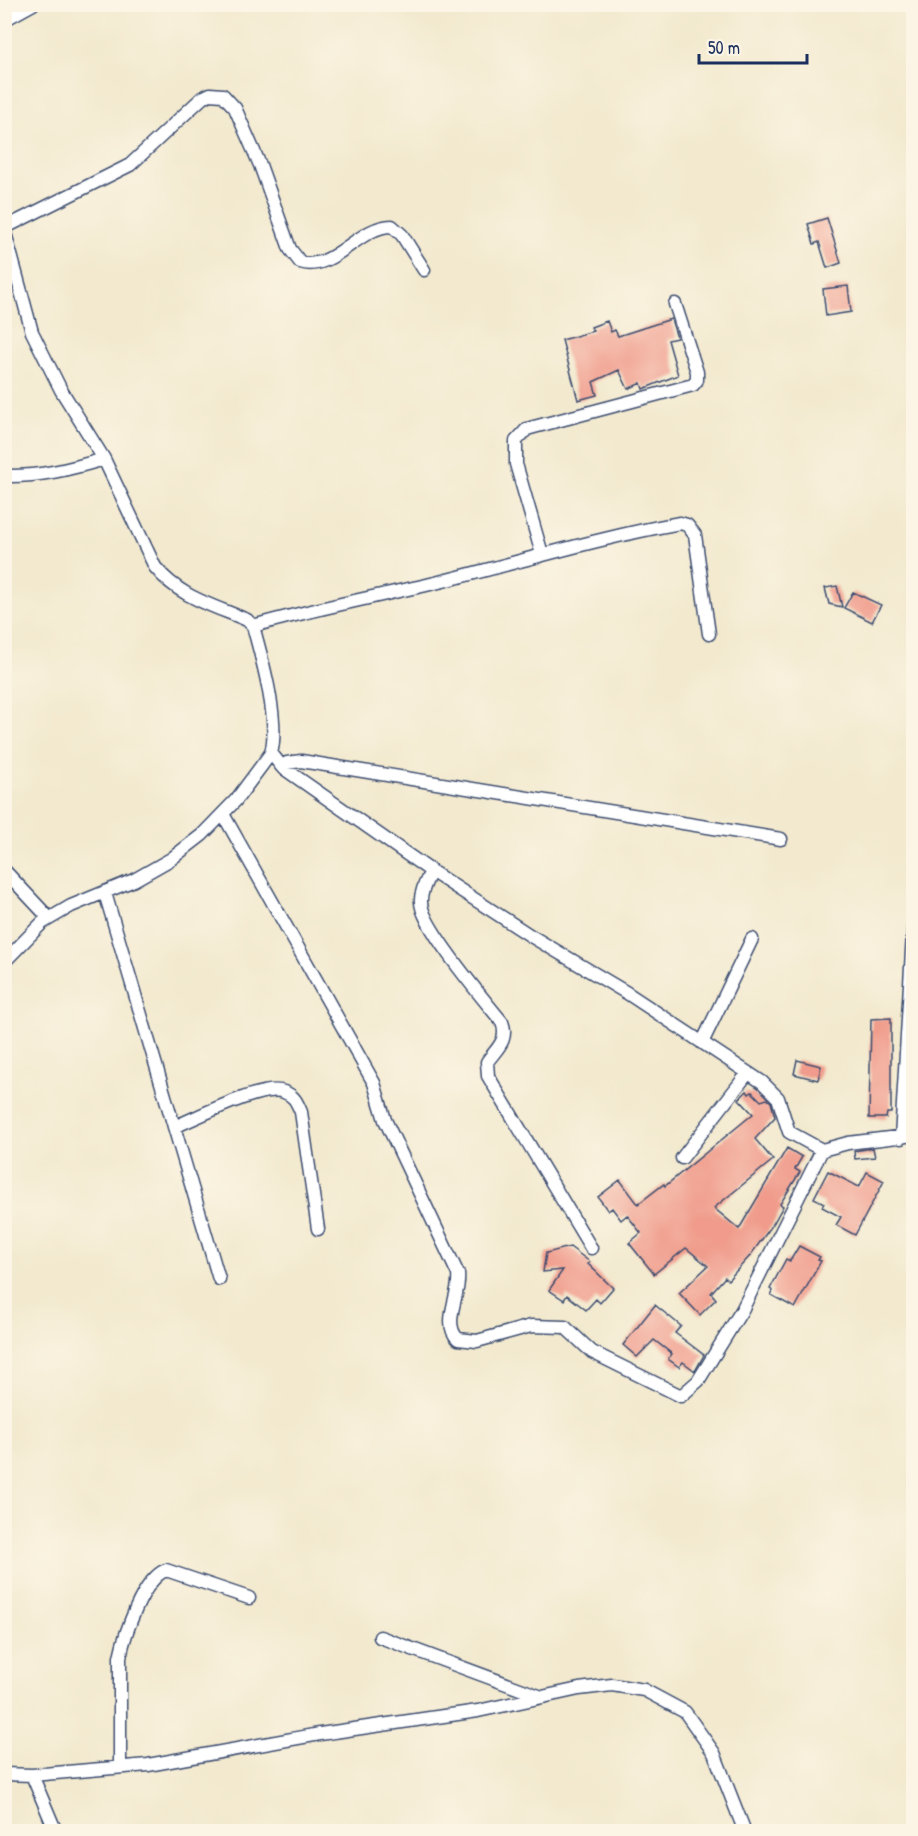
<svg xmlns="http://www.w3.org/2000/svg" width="918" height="1836" viewBox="0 0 918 1836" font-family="'Patrick Hand',sans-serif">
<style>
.building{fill:#f09b8b}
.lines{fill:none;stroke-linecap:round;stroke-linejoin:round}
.street-casing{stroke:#3b4b6f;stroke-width:15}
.street{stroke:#fff;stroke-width:12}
</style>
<rect width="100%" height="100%" fill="#fcf5e5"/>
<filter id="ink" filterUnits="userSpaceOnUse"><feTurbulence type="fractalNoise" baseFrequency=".0167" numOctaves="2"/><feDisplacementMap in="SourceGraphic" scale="12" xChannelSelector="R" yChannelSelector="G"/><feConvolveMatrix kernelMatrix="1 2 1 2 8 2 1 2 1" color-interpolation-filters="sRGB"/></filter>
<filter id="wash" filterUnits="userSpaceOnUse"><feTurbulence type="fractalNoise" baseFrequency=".008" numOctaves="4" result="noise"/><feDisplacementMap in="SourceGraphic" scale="24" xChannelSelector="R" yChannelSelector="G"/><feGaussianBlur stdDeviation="1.35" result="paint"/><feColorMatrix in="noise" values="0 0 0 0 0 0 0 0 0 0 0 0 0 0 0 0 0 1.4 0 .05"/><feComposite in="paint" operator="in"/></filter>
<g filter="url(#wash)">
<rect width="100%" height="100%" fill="#f2e9ce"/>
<g id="blocks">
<!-- building -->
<path class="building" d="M827,218L841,263L827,268L819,242L814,244L808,224Z
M848,286L851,312L826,316L823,289Z
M671,319L677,338L668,340L678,375L643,389L641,383L628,389L619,370L593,382L597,395L578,400L562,340L593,331L591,327L607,321L611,332L615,330L618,336Z
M837,586L842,607L829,604L825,588Z
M853,592L881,605L872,622L844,608Z
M891,1018V1113H887L886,1118H869L871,1019Z
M797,1060L821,1066L818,1080L794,1074Z
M747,1091L749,1094L752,1092L761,1101L767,1099L771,1102L775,1117L755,1139L773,1160L714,1208L739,1229L787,1148L802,1157L795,1169L800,1172L780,1204L783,1206L773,1224L750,1256L728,1280L725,1277L711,1293L716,1299L700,1315L679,1293L708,1266L686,1248L654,1274L629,1243L641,1233L627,1215L621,1220L612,1208L608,1211L598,1197L620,1180L638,1204L664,1184L665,1186L753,1114L739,1099Z
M873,1148L875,1157L855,1159L854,1151Z
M828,1171L859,1187L867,1172L884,1181L855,1235L836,1225L841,1217L822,1207L824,1203L814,1198Z
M799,1246L820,1257L818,1260L821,1261L795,1308L771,1295L773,1291L770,1289L786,1259L790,1261Z
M570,1247L590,1262L588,1264L613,1288L600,1303L596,1299L586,1310L567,1295L564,1300L549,1290L563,1270L543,1272L546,1253Z
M655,1305L681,1326L675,1333L704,1355L695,1371L683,1362L679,1367L668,1359L672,1354L654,1340L637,1357L623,1345Z"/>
</g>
</g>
<g filter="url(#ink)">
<use href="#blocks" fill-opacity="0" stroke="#3b4b6f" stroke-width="1.5"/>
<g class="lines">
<defs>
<path id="street" d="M4,20L33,4
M4,228L130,165L202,98L210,94L223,95L235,108L260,165L290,249L300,262C333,273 358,226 392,226L402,235L424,270
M4,229L32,332L61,390L104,459L155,567C179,597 212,605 247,620L253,626C262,658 280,722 271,753L282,767L431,871L531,936L627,993L762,1082L778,1098L789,1132L822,1150L848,1143L914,1135
M4,476C39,477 71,469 104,459
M542,554L516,464V441L527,429L534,427L693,385L697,380V372L675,304
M253,626C313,609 374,597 435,583C517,563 597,538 680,523L687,525L695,535L709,634
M282,767L287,763L301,761L781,839
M223,814L374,1083L385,1120L458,1274C461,1294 441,1323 458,1339L477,1341L531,1326L565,1327L592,1352L681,1396L698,1381L742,1310L822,1150
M4,870L49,918
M431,871C427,880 420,892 421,902C421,926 485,1001 502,1022C509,1040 497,1048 487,1062L488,1076L591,1248
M105,893L219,1279
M4,962L42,923L71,906L134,880L171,859L202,835L236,800L271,753
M702,1043L752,939
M174,1127C196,1118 264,1083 284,1092C295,1096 297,1103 301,1112L318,1229
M901,1138L914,916
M682,1158L748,1073
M380,1637L539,1696
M120,1767V1657C125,1633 143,1579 166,1570L249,1598
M4,1774L32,1775L56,1832
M32,1775L148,1765L320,1734L478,1711L579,1689L612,1685L644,1690L685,1712L714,1753L745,1832"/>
</defs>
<!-- street casing -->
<use href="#street" class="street-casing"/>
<!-- street -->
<use href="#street" class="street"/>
</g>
</g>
<!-- margin -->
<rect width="918" height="1836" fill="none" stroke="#fcf5e5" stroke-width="24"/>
<!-- scale -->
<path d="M699 54v9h108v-9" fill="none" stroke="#1b2f5e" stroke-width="3"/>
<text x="708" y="54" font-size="18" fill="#1b2f5e" stroke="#fcf5e5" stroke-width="4.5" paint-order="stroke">50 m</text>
</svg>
